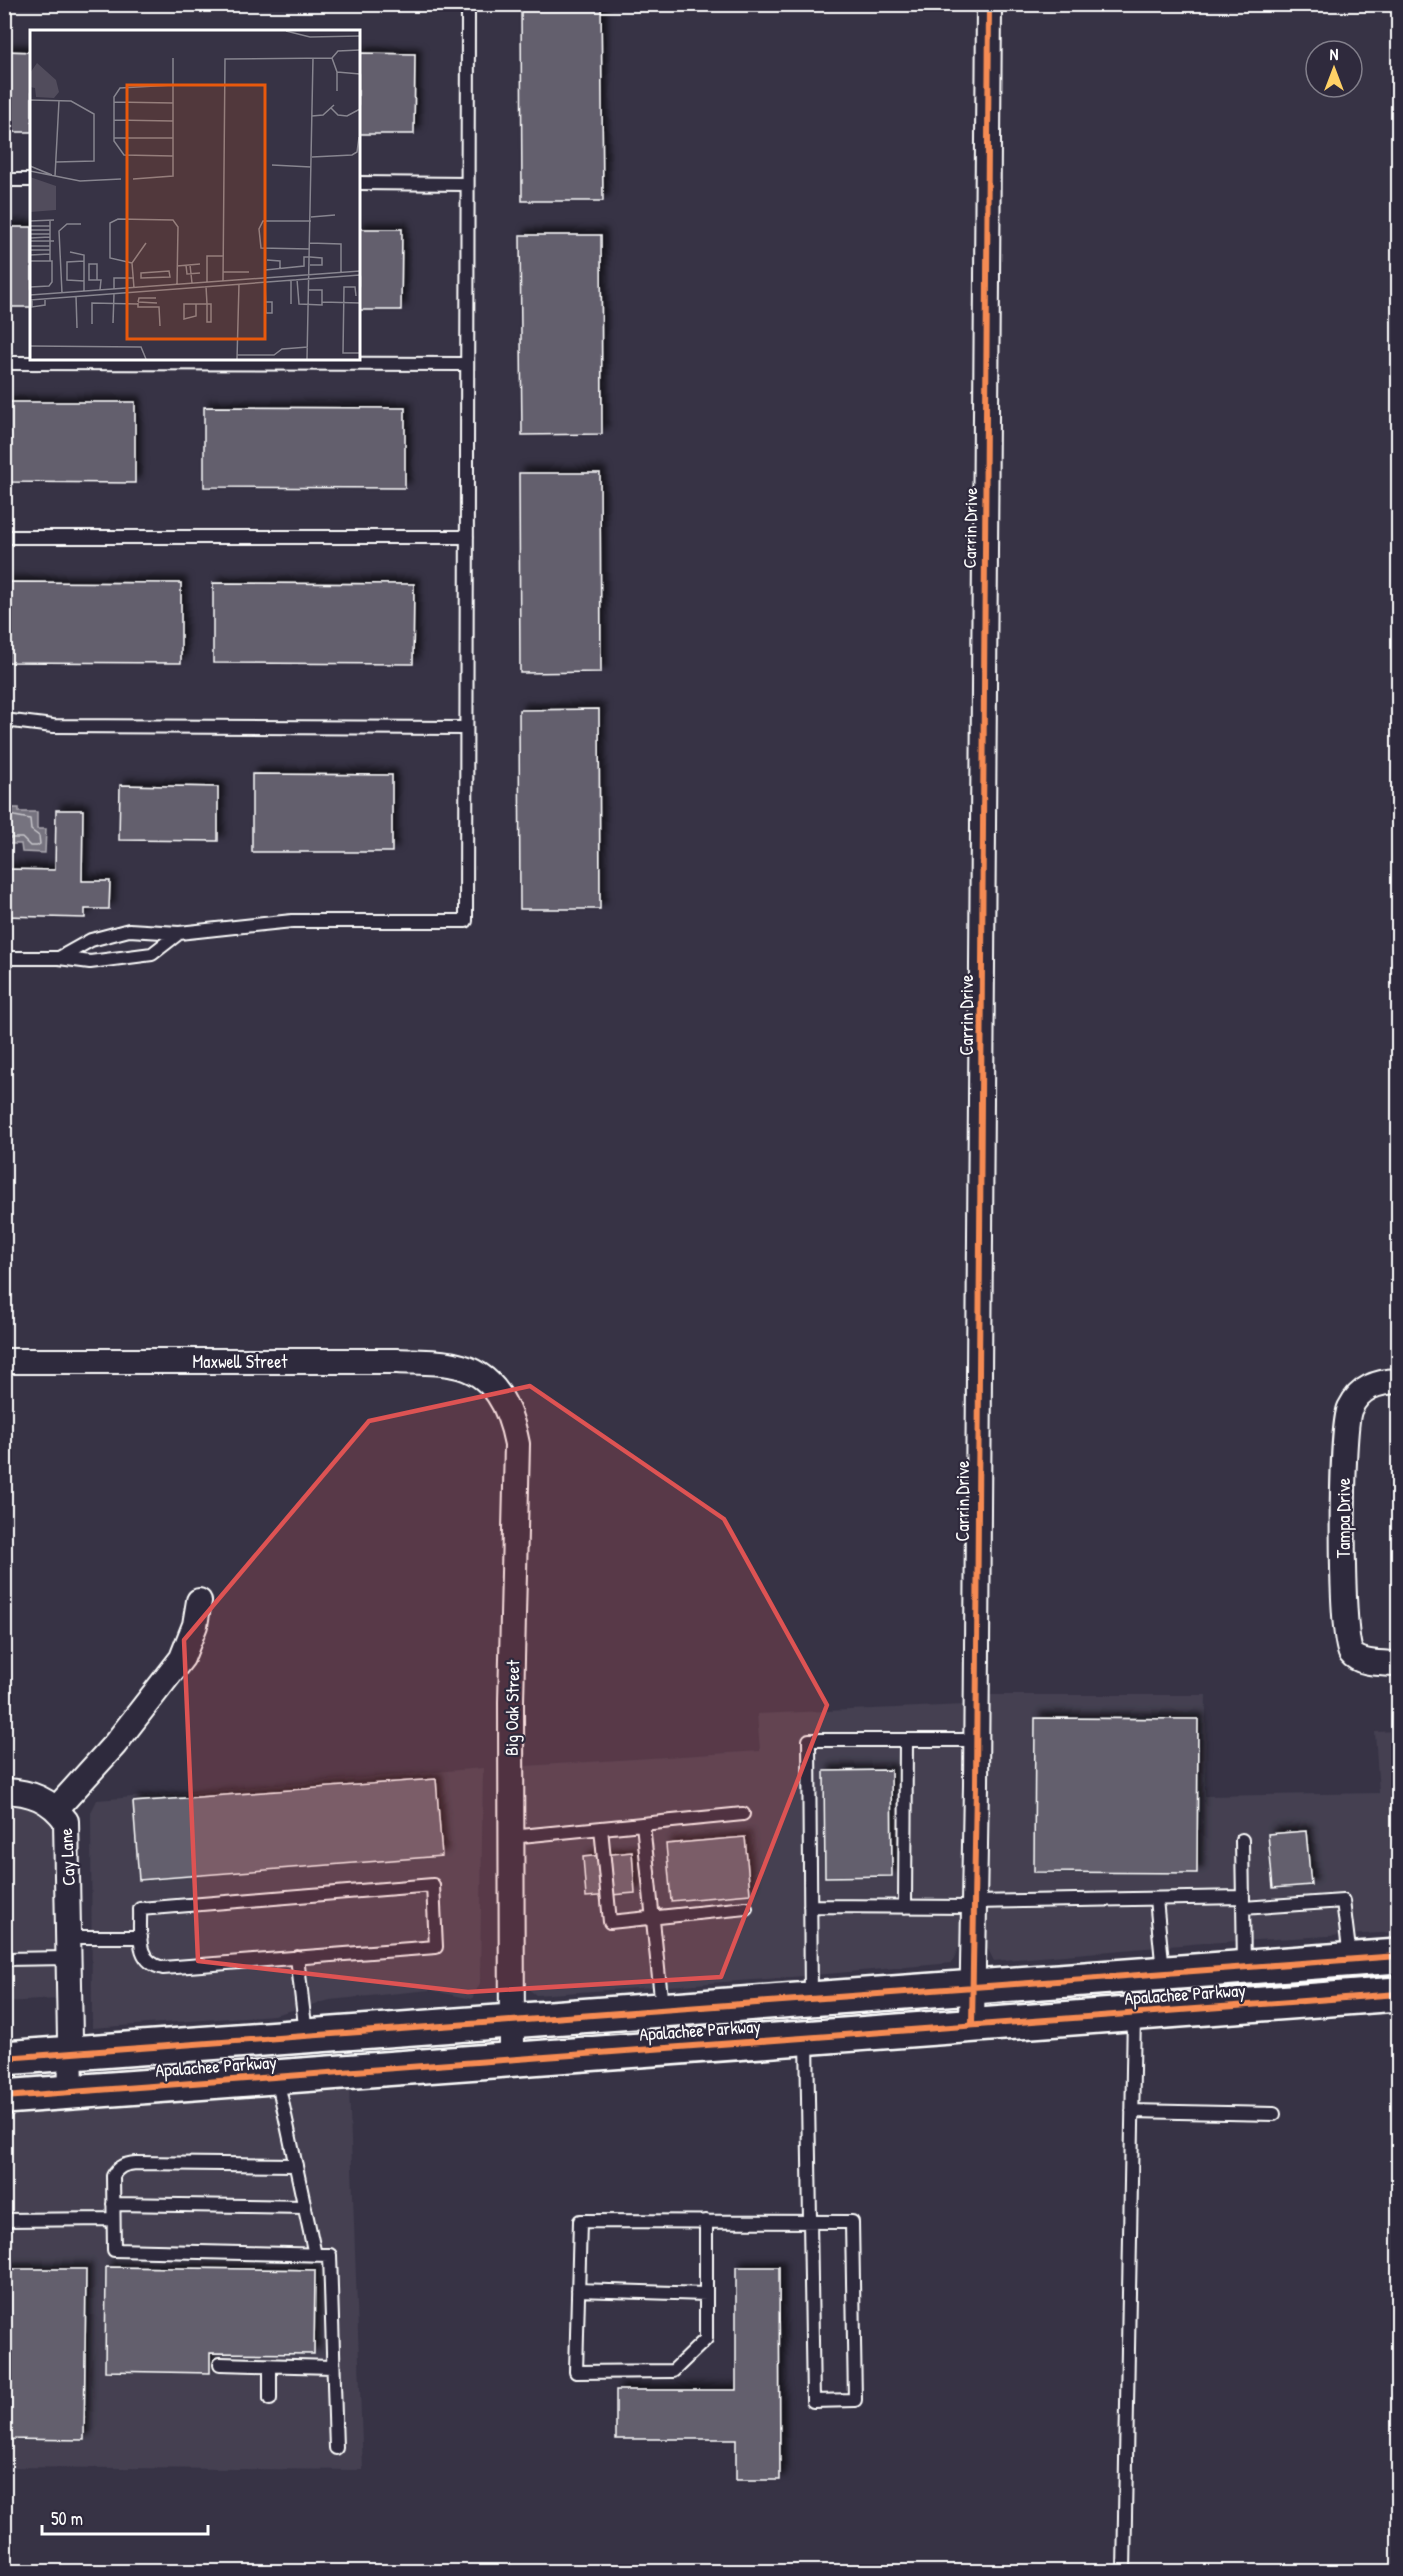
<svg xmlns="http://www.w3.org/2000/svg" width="1403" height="2576" viewBox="0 0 1403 2576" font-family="'Patrick Hand',sans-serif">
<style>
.built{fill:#444051}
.water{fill:#76737f;stroke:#adabb2;stroke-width:1.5}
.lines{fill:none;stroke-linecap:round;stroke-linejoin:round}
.shore{stroke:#c8c7cc;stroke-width:1.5}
.building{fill:#635f6d;stroke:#fff;stroke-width:1.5;filter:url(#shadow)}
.lane-casing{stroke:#fff;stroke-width:16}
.street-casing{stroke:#fff;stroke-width:28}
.primary-casing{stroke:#fff;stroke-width:38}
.lane{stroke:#2f2a3d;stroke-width:12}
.street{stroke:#2f2a3d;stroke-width:24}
.primary{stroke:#2f2a3d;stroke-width:33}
.cycleway-casing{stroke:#2f2a3d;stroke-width:10}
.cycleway{stroke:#f68b52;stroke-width:6}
.marked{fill:#de5353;fill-opacity:0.2;stroke:#de5353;stroke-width:4.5;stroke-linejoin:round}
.labels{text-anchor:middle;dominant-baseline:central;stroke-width:4.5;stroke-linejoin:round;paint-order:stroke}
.street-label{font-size:18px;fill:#fff;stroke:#2f2a3d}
.inset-road{fill:none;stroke:#87858f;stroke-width:1.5}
.view{fill:#e8590c;fill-opacity:0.15;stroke:#e8590c;stroke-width:3}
.inset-edge{fill:none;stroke:#fff;stroke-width:3}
</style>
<defs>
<filter id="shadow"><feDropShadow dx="5.5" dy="-5.5" stdDeviation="3" flood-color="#0009"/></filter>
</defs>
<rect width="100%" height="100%" fill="#373345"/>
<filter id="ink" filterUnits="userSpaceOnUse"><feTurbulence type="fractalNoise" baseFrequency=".0167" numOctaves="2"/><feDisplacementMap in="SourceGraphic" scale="12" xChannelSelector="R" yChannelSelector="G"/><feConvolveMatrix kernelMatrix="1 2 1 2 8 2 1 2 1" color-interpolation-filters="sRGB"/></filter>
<g filter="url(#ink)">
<!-- built -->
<path class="built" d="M990,1695H1206L1205,1796L1379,1793L1375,1732L1398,1731V1932L1204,1943L994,1961L984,1941Z
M964,1705L965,1882L959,1946L952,1963L780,1978L536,1995L527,1988L524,1979L525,1766L760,1751L757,1714Z
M483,1768L480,1983L472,1999L430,1990L330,2000L274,2015L92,2028L91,1812L97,1800Z
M5,1802L15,1803L31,1809L48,1820L56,1835L58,1999L5,2002Z
M349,2085L363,2470L5,2467V2114Z"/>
<!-- water -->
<path class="water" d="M5,808H19V812H37V829H46L45,853L22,852L21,844H5Z"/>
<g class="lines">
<!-- shore -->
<path class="shore" d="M4,814L30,819L31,830L39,836L40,844L37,846H30L22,838H4"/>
</g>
<!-- building -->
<path class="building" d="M521,4H601L603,201H522Z
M4,51L32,52V132H4Z
M358,53L415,54L414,134H358Z
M4,227H32V307H4Z
M358,229H402L401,310H358Z
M520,235H601L602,434L522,435Z
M4,402H135V483L4,482Z
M204,407L405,408V488L204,487Z
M519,473H600L601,672L520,673Z
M4,582L181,583V663L4,662Z
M213,583L414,584L413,664L213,663Z
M599,709L600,909H520L519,710Z
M252,774L392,775V852H252Z
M120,785L218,787V841L119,840Z
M56,810H83L82,881H110L109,909H85V918L4,916V869L55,870Z
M1035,1718L1198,1719L1197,1873L1034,1872Z
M891,1770L892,1876L825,1877L824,1771Z
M436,1779L442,1856L139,1880L133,1802Z
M1306,1831L1311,1885L1273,1888L1268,1834Z
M745,1837L750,1894L671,1901L666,1844Z
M632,1852L635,1893L586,1897L583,1857Z
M106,2267L315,2270L314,2354L210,2353V2373L105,2371Z
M736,2267H779L780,2480H736V2439H616V2390H736Z
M4,2269H86L84,2440L4,2439Z"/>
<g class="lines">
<defs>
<path id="lane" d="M4,180H32
M358,183L467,184
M4,363L467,364
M4,537H467
M4,720L53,726L466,728
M4,958H59L90,962L152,954L179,933
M59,958L91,940L129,930L179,933L292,921H466L468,4
M643,1824L662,2007
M601,1828L610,1922L746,1908
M511,1837L743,1814
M1242,1840L1244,1965
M433,1885L436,1947L163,1968C134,1961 141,1934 140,1909Z
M1156,1899L1163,1972
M974,1902L1243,1897
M810,1906L974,1907
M905,1907L906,1740
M1243,1908L1343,1901L1350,1958
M69,1937H141
M297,1957L306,2034
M4,1959L69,1958
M811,1998L809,1740H976
M277,2078L315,2255
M1132,2111L1274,2114
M296,2165L136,2163C125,2164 118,2166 113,2176L114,2250L330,2255L336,2448
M113,2204L305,2207
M4,2220L113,2219
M706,2221V2339L673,2371L576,2372L580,2221C670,2221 761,2221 852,2222L855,2400L813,2401L807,2038
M578,2290L706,2294
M220,2364L333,2367
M270,2399V2366
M1124,2572L1134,2014"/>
<path id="street" d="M4,1361H397C415,1362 436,1361 454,1365C495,1373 510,1408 517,1444L511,1702L512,2059
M1398,1381C1377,1382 1360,1387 1350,1408C1340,1429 1340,1639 1351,1653C1360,1665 1385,1663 1398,1664
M4,1791C31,1792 50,1799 66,1821L71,2093
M57,1808L115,1744L182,1658L195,1625L199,1601
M972,2025L976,1785L989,4"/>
<path id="primary" d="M4,2058L1398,1956
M4,2097L1398,1994"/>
</defs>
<!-- lane casing -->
<use href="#lane" class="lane-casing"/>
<!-- street casing -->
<use href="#street" class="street-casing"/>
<!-- primary casing -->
<use href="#primary" class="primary-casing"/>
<!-- lane -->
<use href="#lane" class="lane"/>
<!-- street -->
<use href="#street" class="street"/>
<!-- primary -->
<use href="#primary" class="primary"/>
<defs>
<path id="cycleway" d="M972,2025L976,1785L989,4
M4,2058L1398,1956
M4,2097L1398,1994"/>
</defs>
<!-- cycleway casing -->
<use href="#cycleway" class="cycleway-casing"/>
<!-- cycleway -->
<use href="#cycleway" class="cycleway"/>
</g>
</g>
<!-- marked area -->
<path class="marked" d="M530,1386L724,1519L827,1705L721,1977L468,1992L198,1961L184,1640L369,1421Z"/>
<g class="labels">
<!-- street labels -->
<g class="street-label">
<text transform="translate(970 528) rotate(-89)">Carrin Drive</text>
<text transform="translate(966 1015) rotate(-90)">Carrin Drive</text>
<text x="240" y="1361">Maxwell Street</text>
<text transform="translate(962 1501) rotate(-90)">Carrin Drive</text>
<text transform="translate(1343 1518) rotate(-90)">Tampa Drive</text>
<text transform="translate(512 1708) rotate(-89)">Big Oak Street</text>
<text transform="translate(67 1857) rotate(-93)">Cay Lane</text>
<text transform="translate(1185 1994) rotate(-4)">Apalachee Parkway</text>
<text transform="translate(700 2030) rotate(-4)">Apalachee Parkway</text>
<text transform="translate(216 2066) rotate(-4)">Apalachee Parkway</text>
</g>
</g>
<!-- overview -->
<g transform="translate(30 30)">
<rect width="330" height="330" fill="#373345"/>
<path d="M7,33L26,50L29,62L24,68L6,67L5,58L0,57V43ZM0,147L26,156V180L0,182Z" fill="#514c5c"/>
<path class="inset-road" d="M256,1L280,7L330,6M302,28L307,42V61M302,28L308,21L330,20M307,42L330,44M0,70L41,71L64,84V131L26,132M84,72L143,73M301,78L308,85L317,86L330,79M282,86L293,85L304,75M84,90L143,91M84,108H143M143,126L94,125L84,111V67L90,58L143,55M282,127L322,125L327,122L329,107M242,135L281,137M0,136L22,145M0,141L50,151L91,149M25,146L29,71M103,149L143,146V28M281,187L305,185M0,191L24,190M0,196H20M0,200H20M0,204H20M0,208L20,207M0,211H24M280,213L311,214V242M0,216H20M280,219L231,218L229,199L233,191H281M0,220H20M40,222L54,225V261M0,225L20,224M237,230L250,231V238M0,231H22V252L19,256L0,257M20,231V190M102,233L80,228V193L88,189L143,190L148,197L147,255M156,235L157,244L170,243M160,235L162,253M280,235H292V228L280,227M147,236L170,234M235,240L274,236V227H280M139,241L140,247L111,248V243ZM193,242H219M267,249L269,274L292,275V260H278M67,250V234H59V250H71L70,260M261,250V274M54,251L37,250V232L54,231M193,251L195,29L302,28M235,251L236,283H242V272H236M177,252V226H193M104,258L102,233L116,213M84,259V248H104M32,263L29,201L37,194H51M0,265L330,241M46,266L47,298M326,266L325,257H314L313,323H330M0,270L330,245M2,270V277L15,275V269M108,272L109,268H126M108,272L127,273M292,272L330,273M108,273V277H129L130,296M166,274V286L154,289V274H181V292H177V274L176,256M83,293L84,264M62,294V273L108,274M0,316L111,317L116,329M207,325H244L252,319L278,317M207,329L209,254M277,329L283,28"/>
<path class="view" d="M97,55H235V309H97Z"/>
<rect width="330" height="330" class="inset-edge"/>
</g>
<!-- margin -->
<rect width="1403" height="2576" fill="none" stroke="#2f2a3d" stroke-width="24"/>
<rect x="12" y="12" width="1379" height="2552" fill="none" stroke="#fff" stroke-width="2" filter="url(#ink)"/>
<!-- north arrow -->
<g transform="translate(1334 69)"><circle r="28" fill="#2f2a3d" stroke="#827f8b" stroke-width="1.5"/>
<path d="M0-4.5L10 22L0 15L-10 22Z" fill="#ffd166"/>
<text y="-9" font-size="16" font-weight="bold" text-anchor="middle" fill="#ffffff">N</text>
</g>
<!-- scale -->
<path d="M42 2525v9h166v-9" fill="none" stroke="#ffffff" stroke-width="3"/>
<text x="51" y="2525" font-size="18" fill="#ffffff" stroke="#2f2a3d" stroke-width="4.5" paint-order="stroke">50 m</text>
</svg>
